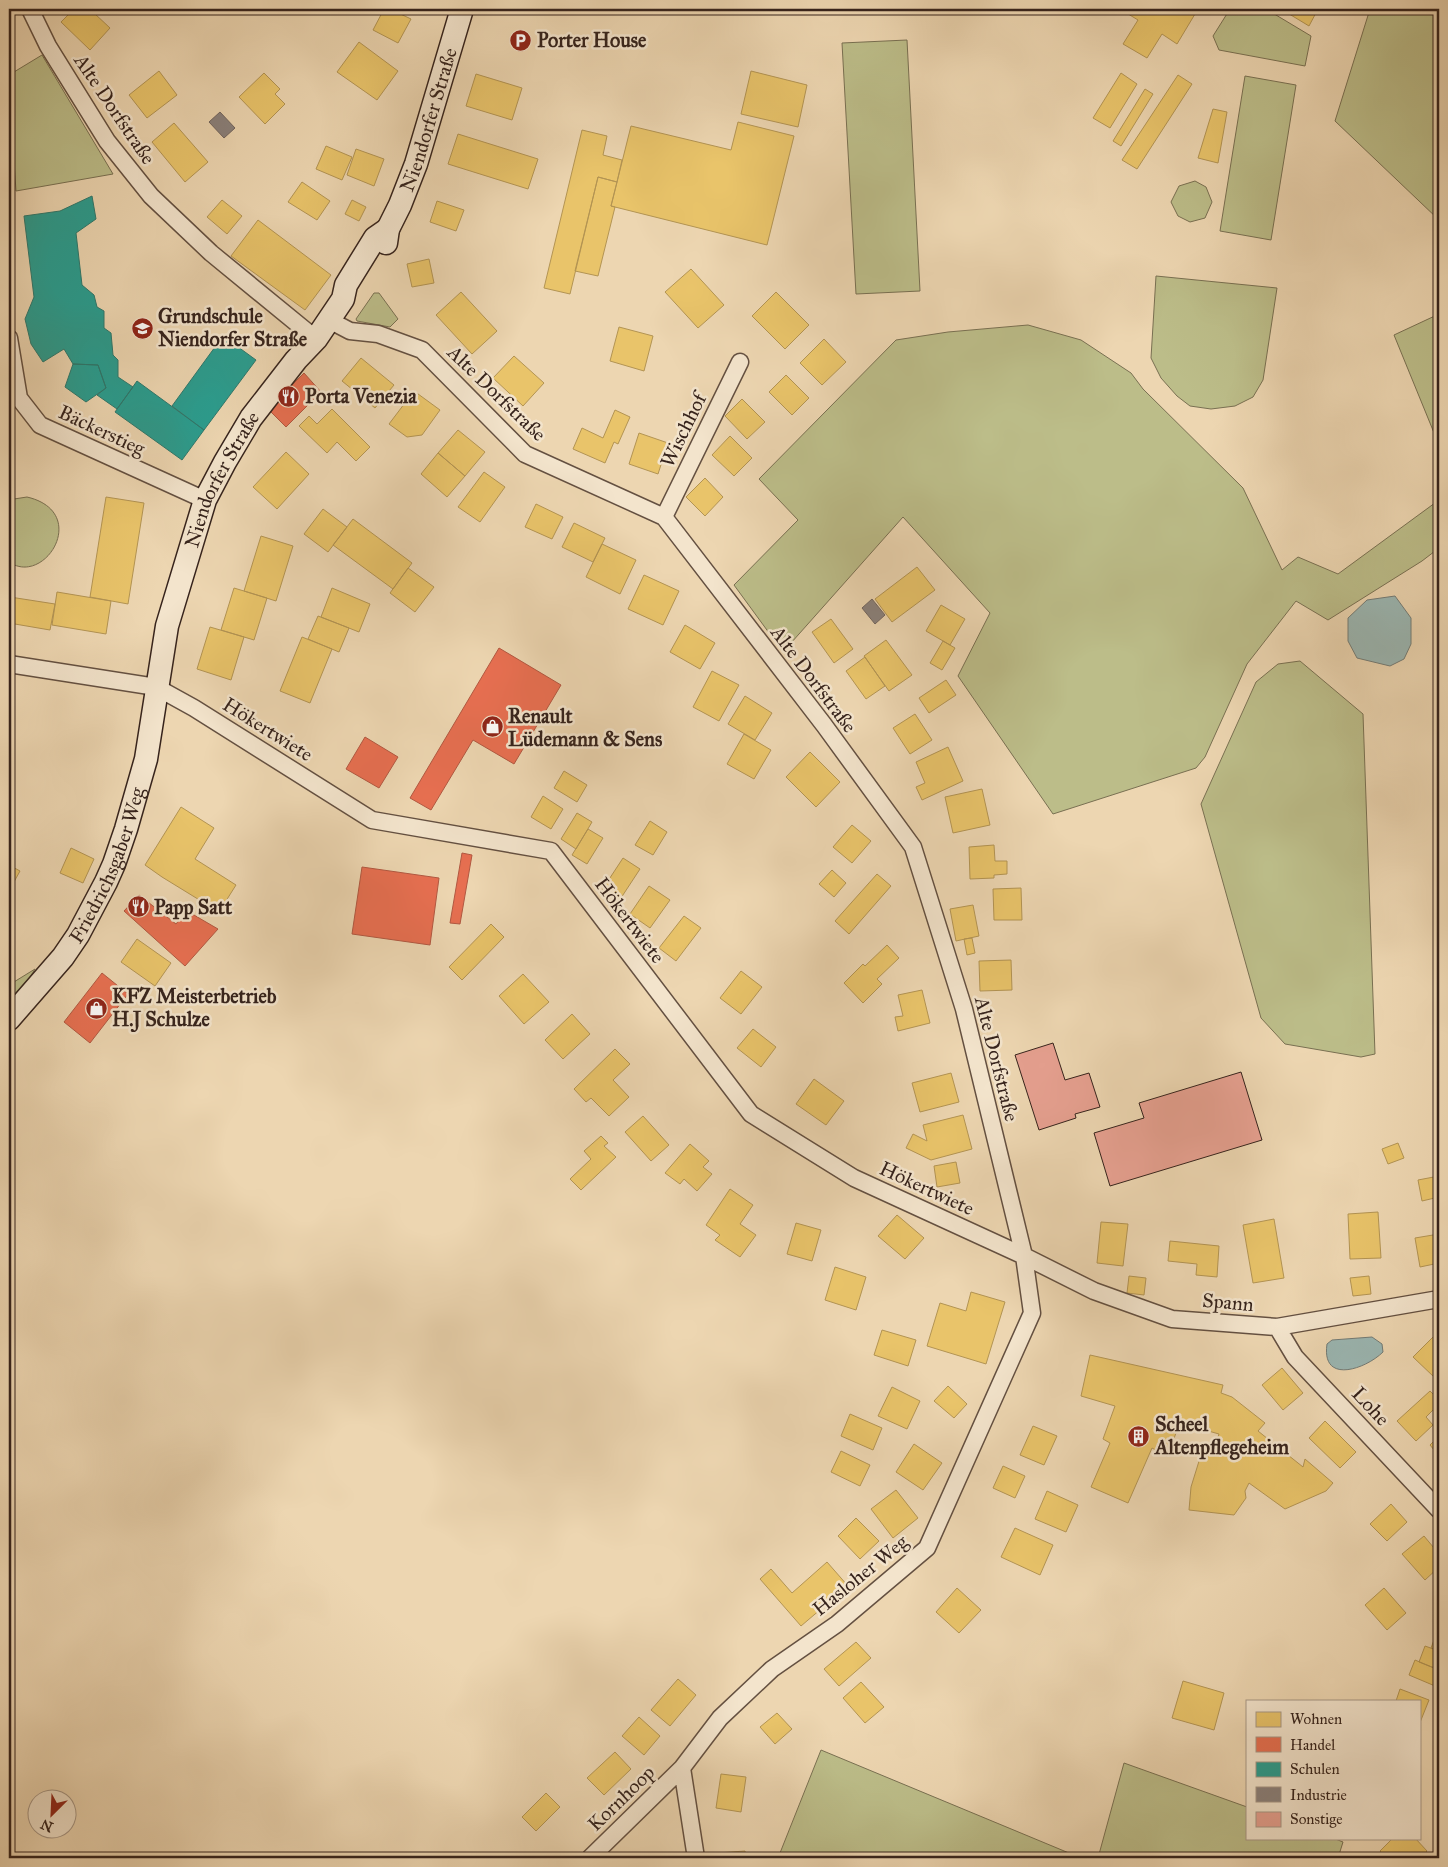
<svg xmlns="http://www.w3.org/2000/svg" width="1448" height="1867" viewBox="0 0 1448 1867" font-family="'IM FELL Great Primer',serif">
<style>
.green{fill:#bcbd89;stroke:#797052}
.water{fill:#9bb7b3;stroke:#737c77}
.homes{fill:#e9c46a;stroke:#b39453}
.shops{fill:#e76f51;stroke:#b25841}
.schools{fill:#2a9d8f;stroke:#2e786c}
.industry{fill:#8a817c;stroke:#71655f}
.building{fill:#e6a090;stroke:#36231c}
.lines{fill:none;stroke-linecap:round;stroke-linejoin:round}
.minor-casing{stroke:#645041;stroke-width:19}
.secondary-casing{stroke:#36231c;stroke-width:25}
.minor{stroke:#f3e4cc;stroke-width:16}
.secondary{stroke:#f3e4cc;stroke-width:22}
.labels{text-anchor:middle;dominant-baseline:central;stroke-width:5;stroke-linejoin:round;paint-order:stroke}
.poi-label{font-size:20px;font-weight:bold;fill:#36231c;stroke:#f3e4cc;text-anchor:start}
.street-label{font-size:20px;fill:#36231c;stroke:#f3e4cc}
</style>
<rect width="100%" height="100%" fill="#edd6b1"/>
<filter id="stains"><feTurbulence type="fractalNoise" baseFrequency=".004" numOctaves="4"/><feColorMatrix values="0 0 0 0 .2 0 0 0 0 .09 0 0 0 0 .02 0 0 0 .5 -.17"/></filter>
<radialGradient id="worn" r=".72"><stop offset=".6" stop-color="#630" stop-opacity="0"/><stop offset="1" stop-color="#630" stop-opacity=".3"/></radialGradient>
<!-- green -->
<path class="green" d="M1230,9H1266L1311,36L1305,66L1219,50L1213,36Z
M1370,9L1439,14V220L1335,121Z
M907,40L920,291L856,294L842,43Z
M42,55L113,174L16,191L13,147L9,146V75Z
M1245,76L1296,85L1271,240L1220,231Z
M1195,181L1206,187L1212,202L1205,218L1190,222L1178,216L1171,202L1179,186Z
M1156,276L1277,288L1263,380L1253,397L1235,406L1211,409L1190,406L1177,396L1161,378L1151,358Z
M374,293H379L398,319L390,327L357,321L356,319Z
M1439,314V445L1394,335Z
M1028,325L1081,340L1131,373L1143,389L1243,488L1282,570L1298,557L1338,574L1439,500V548L1422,561L1328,620L1296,601L1247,664L1205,757L1196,768L1053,814L958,676L990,613L903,517L783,652L734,585L798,520L759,479L896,340L948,332Z
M27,497C91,512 45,587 9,562V502L14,499Z
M1300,661L1363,714L1375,1054L1361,1057L1285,1044L1261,1018L1201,804L1256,682L1278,664Z
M35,969L22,990L9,1005V985Z
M821,1750L1081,1858H778Z
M1124,1763L1247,1807V1838H1333L1343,1842L1338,1858H1098Z"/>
<!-- water -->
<path class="water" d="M1395,596L1411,618V644L1404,659L1390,666L1357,658L1348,641V618L1367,600Z
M1372,1337L1382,1344L1383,1352C1366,1369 1321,1385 1327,1344L1332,1340Z"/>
<!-- homes -->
<path class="homes" d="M74,9H99L94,13L110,28L90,50L61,22Z
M384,9H390L411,19L398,43L373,30Z
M1120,9H1198L1177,44L1162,34L1147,58L1123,44L1138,20Z
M1281,9H1318L1309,26Z
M359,42L398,71L377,100L337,72Z
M159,71L177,95L147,118L129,95Z
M751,71L807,85L798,127L741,114Z
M264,73L280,89L275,94L285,104L265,124L239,97Z
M1121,73L1137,84L1110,128L1093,118Z
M476,74L522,88L512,120L466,106Z
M1178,75L1192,84L1137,169L1122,160Z
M1145,89L1153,94L1121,146L1113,141Z
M1213,109L1227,112L1218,163L1198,158Z
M738,122L794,136L767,245L611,206L631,126L731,150Z
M174,123L208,162L185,182L152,142Z
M582,130L607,136L603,155L622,160L617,182L598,177L570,294L544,288Z
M458,134L538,159L528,189L448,164Z
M326,146L352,157L342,180L316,169Z
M356,149L384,159L374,186L347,175Z
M598,177L617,182L611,206L615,207L598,276L575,271Z
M302,182L330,201L317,220L288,202Z
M222,200L242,216L227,234L207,217Z
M352,200L366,207L359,221L345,214Z
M437,201L464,210L456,231L430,222Z
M258,220L331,275L305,310L231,256Z
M429,259L434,283L412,287L407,264Z
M691,269L724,305L698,328L665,292Z
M461,292L497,331L472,354L436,315Z
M776,292L809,325L785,349L752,316Z
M619,327L653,336L644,371L610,361Z
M824,339L846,362L822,385L800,363Z
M514,356L544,383L523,406L493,378Z
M361,358L394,385L375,408L342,381Z
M786,375L809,398L792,415L769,392Z
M414,391L440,410L422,435L407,437L389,424Z
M742,399L765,422L747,439L725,416Z
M332,409L370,447L356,461L337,442L327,453L299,426L309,416L317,424Z
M615,410L630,417L618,444L614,442L605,463L573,449L582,428L603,438Z
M458,430L485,452L465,476L438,453Z
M639,433L668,443L658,474L629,464Z
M730,436L752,458L734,476L712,455Z
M286,452L309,474L277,509L253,487Z
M438,453L465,476L447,497L421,474Z
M484,472L505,487L480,522L458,507Z
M705,478L723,497L705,516L686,497Z
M106,497L144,503L128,604L90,597Z
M536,504L563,517L552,539L525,527Z
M323,509L347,527L328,552L304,534Z
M353,519L412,563L393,589L333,545Z
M574,523L605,538L593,562L562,547Z
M261,536L293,546L276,601L244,591Z
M602,544L636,560L620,594L586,577Z
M917,567L935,590L892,622L875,599Z
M408,568L434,587L415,612L390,593Z
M644,575L679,591L663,625L628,609Z
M9,576L13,577L9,606Z
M234,588L267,598L254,640L221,630Z
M332,588L370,604L359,632L321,617Z
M57,592L111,601L106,634L52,625Z
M10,597L55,604L50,630L9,623Z
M941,605L965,619L950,645L926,631Z
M318,616L349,628L339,652L308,639Z
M831,619L853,649L834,663L812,632Z
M685,625L715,643L700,669L670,652Z
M210,627L244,637L231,680L197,669Z
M302,637L332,649L310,703L280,691Z
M886,640L912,675L889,691L864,656Z
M943,641L955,648L942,670L930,663Z
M865,657L885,686L866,699L846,671Z
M712,671L739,685L719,721L693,707Z
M946,680L956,695L929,713L919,698Z
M745,696L772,713L755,740L728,724Z
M915,714L932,740L910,754L893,728Z
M744,734L771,750L754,779L727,764Z
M948,747L963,781L922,800L916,787L925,783L916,762Z
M810,752L840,782L816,807L786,777Z
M564,771L587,785L577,802L554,788Z
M982,789L990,825L953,833L945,797Z
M543,796L563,809L551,829L531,817Z
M181,807L214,828L195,859L236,885L219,912L162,877L145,865Z
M577,813L592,822L576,849L561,839Z
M650,821L667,832L653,855L635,845Z
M852,825L871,841L852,863L833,847Z
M588,829L603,838L587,864L572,855Z
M994,845L995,861H1007V874L994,875V878L970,879L969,847Z
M71,848L94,859L83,883L60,873Z
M623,858L640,869L619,901L602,890Z
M9,865L20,871L9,891Z
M832,870L846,883L834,897L819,884Z
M877,874L891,886L849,934L835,921Z
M649,886L670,900L650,928L630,914Z
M1021,888L1022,920H994L993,889Z
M973,905L979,936L956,941L950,909Z
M684,916L701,928L676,961L659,948Z
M491,924L504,937L462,980L449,967Z
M972,938L975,953L967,955L964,939Z
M137,939L171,963L155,986L121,962Z
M887,945L899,958L877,979L882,984L863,1003L844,983L863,964L865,966Z
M1011,960L1012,990L980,991L979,961Z
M741,971L762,987L741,1014L720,998Z
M523,974L549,1002L524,1024L499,996Z
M922,990L930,1023L898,1031L895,1017L903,1016L898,995Z
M572,1014L590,1034L563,1059L545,1040Z
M753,1029L776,1047L761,1067L737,1048Z
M615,1049L630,1064L613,1080L629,1097L609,1116L591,1098L586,1102L574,1089Z
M951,1073L959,1102L920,1112L912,1083Z
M814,1079L844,1101L826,1125L796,1104Z
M963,1115L972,1149L931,1160L906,1148L913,1134L927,1141L923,1125Z
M643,1116L669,1145L651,1161L625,1132Z
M601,1136L608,1143L604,1146L616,1157L581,1190L570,1179L591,1159L584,1151Z
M1398,1143L1404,1158L1388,1164L1382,1149Z
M690,1144L709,1161L703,1167L712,1174L697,1191L684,1179L680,1184L665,1173Z
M956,1162L960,1183L937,1187L934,1166Z
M1439,1176V1197L1422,1201L1418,1180Z
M730,1189L753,1205L740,1224L756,1235L740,1257L715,1240L720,1235L706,1225Z
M1378,1212L1381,1258L1350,1259L1348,1214Z
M897,1215L924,1238L905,1259L878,1236Z
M1274,1219L1284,1278L1253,1283L1243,1225Z
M1101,1222L1128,1224L1123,1266L1097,1263Z
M796,1223L821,1230L812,1261L787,1254Z
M1439,1234V1263L1420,1267L1415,1238Z
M1170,1241L1219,1246L1217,1277L1196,1275L1197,1264L1168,1261Z
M835,1267L866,1277L856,1310L825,1300Z
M1129,1276L1146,1278L1144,1295L1127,1293Z
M1369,1276L1371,1294L1353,1296L1350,1278Z
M971,1292L1005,1302L986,1364L927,1346L940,1303L966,1311Z
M882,1330L916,1340L908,1366L874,1355Z
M1436,1334L1439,1337V1372L1434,1377L1413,1357Z
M1090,1355L1223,1385L1221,1393L1232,1397L1265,1423L1258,1431L1303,1467L1305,1459L1333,1483L1326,1491L1285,1509L1249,1483L1245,1491L1246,1498L1234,1515L1189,1510L1191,1487L1204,1445L1214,1448L1219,1434L1180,1423L1167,1456L1152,1448L1128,1503L1091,1487L1110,1443L1103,1439L1115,1406L1081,1396Z
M1282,1368L1303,1393L1283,1410L1262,1385Z
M948,1386L967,1404L954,1418L934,1401Z
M892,1387L920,1401L907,1429L878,1416Z
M1430,1391L1439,1400V1404L1426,1417L1433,1425L1416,1441L1397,1421Z
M850,1414L882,1428L873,1450L841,1436Z
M1325,1421L1356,1452L1340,1468L1309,1438Z
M1033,1426L1057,1436L1044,1465L1020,1455Z
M1439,1436V1456L1430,1445Z
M914,1444L942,1463L923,1490L896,1472Z
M841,1451L870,1465L860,1486L831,1472Z
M1003,1466L1025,1476L1015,1498L993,1488Z
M896,1490L918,1518L893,1538L871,1509Z
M1047,1491L1078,1505L1066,1532L1035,1519Z
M1391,1504L1407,1522L1387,1541L1370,1524Z
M856,1518L879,1541L860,1559L838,1536Z
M1015,1528L1053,1545L1040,1575L1001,1557Z
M1424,1536L1439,1554V1567L1425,1580L1402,1554Z
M827,1562L848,1586L801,1626L760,1579L771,1569L792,1593Z
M957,1588L981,1610L959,1633L936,1612Z
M1384,1588L1406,1613L1387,1630L1365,1605Z
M1437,1632L1439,1633V1651L1431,1648Z
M856,1642L871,1658L839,1686L824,1669Z
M1425,1646L1439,1651V1670L1419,1662Z
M1415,1660L1439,1670V1676L1435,1686L1409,1675Z
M678,1679L696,1695L670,1726L651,1710Z
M1183,1681L1224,1693L1214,1730L1172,1718Z
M861,1682L884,1707L865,1723L843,1698Z
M1400,1689L1429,1700L1419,1725V1701H1396Z
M777,1713L792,1729L775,1744L760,1727Z
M639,1717L660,1736L644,1755L622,1736Z
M615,1752L631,1769L604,1795L587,1778Z
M721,1774L746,1777L741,1812L716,1808Z
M1439,1779V1795L1434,1793Z
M546,1793L560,1807L536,1831L522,1817Z
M1393,1838H1415L1427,1851L1420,1858H1386L1380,1851Z
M745,1851L746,1856L757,1855L758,1858H719L718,1853Z"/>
<!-- shops -->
<path class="shops" d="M304,373L321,392L286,427L268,409Z
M499,648L561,685L514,764L473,740L431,810L410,798Z
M365,737L398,757L379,788L346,769Z
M462,853L472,855L460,924L450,923Z
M362,867L439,878L430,945L352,934Z
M139,895L176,924L187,911L218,929L185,966L124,911Z
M102,973L128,994L90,1043L64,1022Z"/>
<!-- schools -->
<path class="schools" d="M92,196L96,219L76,233L82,285L94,295L97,307L104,311V328L111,333L113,355L118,360V377L133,387L117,409L97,395L106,388L98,365L73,364L64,349L43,362L31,344L25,319L34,297L24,216L60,211Z
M223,336L256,360L204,430L172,406Z
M73,364L98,365L106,388L86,402L65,387Z
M137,381L204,430L182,460L115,412Z"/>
<!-- industry -->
<path class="industry" d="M220,112L235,128L224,138L209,122Z
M9,148H11L14,191H9Z
M872,599L885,615L875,624L862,608Z"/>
<!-- building -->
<path class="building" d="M1053,1043L1065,1080L1089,1073L1100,1107L1075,1114L1076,1118L1039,1130L1015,1055Z
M1241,1072L1262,1140L1110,1186L1094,1133L1144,1118L1139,1103Z"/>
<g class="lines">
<defs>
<path id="minor" d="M30,9L48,46L107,141L151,196L211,253L316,339
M329,320L350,331L378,334L422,350L525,454L664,517L824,725L913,847L964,1009L1024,1256L1032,1313L927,1548L837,1624L772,1669L720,1718L682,1768L590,1858
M9,338L19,398L40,425L205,500
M664,517L740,362
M9,664L156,687L194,708L372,820L551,851L751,1114L854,1178L1024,1256L1094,1291L1172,1319L1277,1327L1439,1299
M1277,1327L1295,1357L1439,1510
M682,1768L696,1858"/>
<g id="secondary">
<path id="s1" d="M386,243L388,229L400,205L416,164L462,9"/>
<path id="s2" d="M9,1019L63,957L78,935L106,882L114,864L126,829L146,759L167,626L205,500L225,462L251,418L296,360L316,339L343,299L346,285L375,238L388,229"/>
</g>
</defs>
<!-- minor casing -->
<use href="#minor" class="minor-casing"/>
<!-- secondary casing -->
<use href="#secondary" class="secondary-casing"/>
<!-- minor -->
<use href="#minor" class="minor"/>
<!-- secondary -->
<use href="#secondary" class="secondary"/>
</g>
<!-- icons -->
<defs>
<symbol id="parking-disc" viewBox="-11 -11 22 22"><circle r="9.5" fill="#8f2418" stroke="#f3e4cc"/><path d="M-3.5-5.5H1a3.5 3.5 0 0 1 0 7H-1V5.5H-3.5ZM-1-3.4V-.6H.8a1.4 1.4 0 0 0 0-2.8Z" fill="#fff"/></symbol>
<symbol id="school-disc" viewBox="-11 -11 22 22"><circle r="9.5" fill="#8f2418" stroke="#f3e4cc"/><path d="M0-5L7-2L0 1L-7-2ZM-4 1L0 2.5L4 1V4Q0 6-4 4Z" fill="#fff"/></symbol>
<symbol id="restaurant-disc" viewBox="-11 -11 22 22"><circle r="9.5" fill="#8f2418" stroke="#f3e4cc"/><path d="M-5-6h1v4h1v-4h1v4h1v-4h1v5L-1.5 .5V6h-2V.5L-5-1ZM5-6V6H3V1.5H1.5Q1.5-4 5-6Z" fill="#fff"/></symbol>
<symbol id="shop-disc" viewBox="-11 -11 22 22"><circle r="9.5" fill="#8f2418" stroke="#f3e4cc"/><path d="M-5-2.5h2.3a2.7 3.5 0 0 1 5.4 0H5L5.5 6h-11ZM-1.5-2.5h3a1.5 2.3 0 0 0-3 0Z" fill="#fff"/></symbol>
<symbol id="building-disc" viewBox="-11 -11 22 22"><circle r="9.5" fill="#8f2418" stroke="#f3e4cc"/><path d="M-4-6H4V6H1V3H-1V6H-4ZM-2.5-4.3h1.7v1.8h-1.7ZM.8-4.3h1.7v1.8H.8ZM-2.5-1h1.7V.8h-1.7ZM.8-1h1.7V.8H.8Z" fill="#fff"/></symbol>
</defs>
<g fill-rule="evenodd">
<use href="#parking-disc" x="508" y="28" width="25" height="25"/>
<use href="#school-disc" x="130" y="316" width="25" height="25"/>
<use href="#restaurant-disc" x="276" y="384" width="25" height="25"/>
<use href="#shop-disc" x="480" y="714" width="25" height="25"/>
<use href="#restaurant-disc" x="126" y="894" width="25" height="25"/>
<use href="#shop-disc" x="84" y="996" width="25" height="25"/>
<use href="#building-disc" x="1126" y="1424" width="25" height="25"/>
</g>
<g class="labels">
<!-- poi labels -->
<g class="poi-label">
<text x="537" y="40">Porter House</text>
<text x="158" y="316">Grundschule<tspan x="158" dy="23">Niendorfer Straße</tspan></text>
<text x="305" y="396">Porta Venezia</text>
<text x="508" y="716">Renault<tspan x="508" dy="23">Lüdemann &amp; Sens</tspan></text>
<text x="154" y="907">Papp Satt</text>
<text x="112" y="996">KFZ Meisterbetrieb<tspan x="112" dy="23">H.J Schulze</tspan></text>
<text x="1155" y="1424">Scheel<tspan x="1155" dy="23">Altenpflegeheim</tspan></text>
</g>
<!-- street labels -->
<g class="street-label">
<text transform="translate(115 109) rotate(56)">Alte Dorfstraße</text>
<text stroke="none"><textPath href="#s1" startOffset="131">Niendorfer Straße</textPath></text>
<text transform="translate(497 393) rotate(44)">Alte Dorfstraße</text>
<text transform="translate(102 430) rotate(25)">Bäckerstieg</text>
<text transform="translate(683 430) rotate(-64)">Wischhof</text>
<text stroke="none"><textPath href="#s2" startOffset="590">Niendorfer Straße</textPath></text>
<text transform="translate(814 679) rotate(53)">Alte Dorfstraße</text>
<text transform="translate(268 729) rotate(32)">Hökertwiete</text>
<text stroke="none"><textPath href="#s2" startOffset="185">Friedrichsgaber Weg</textPath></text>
<text transform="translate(630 920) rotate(53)">Hökertwiete</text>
<text transform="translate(997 1059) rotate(76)">Alte Dorfstraße</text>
<text transform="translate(927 1188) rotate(25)">Hökertwiete</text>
<text transform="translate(1228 1302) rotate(5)">Spann</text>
<text transform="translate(1371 1406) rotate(47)">Lohe</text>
<text transform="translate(860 1575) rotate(-39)">Hasloher Weg</text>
<text transform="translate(621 1798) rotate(-44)">Kornhoop</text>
</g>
</g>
<!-- margin -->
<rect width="1448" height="1867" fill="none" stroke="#edd6b1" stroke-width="30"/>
<rect x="10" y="10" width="1428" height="1847" fill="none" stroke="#36231c" stroke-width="2.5"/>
<rect x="15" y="15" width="1418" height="1837" fill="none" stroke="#36231c"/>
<!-- legend -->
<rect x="1246" y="1700" width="175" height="140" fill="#f3e4cc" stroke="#a79786"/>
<rect x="1256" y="1712" width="25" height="15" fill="#e9c46a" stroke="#a79786"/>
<text x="1290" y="1724" font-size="15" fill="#36231c">Wohnen</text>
<rect x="1256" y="1737" width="25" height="15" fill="#e76f51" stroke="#a79786"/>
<text x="1290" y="1750" font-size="15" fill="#36231c">Handel</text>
<rect x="1256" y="1762" width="25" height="15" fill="#2a9d8f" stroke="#a79786"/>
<text x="1290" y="1774" font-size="15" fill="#36231c">Schulen</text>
<rect x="1256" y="1787" width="25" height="15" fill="#8a817c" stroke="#a79786"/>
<text x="1290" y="1800" font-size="15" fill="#36231c">Industrie</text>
<rect x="1256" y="1812" width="25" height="15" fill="#e6a090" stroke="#a79786"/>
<text x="1290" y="1824" font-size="15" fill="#36231c">Sonstige</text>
<!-- north arrow -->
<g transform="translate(52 1814) rotate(204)"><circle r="24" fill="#f3e4cc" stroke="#a79786"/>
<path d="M0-4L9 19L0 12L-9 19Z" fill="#8f2418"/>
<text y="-8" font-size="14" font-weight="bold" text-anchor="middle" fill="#36231c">N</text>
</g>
<rect width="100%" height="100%" filter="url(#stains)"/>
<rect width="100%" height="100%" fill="url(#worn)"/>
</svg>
